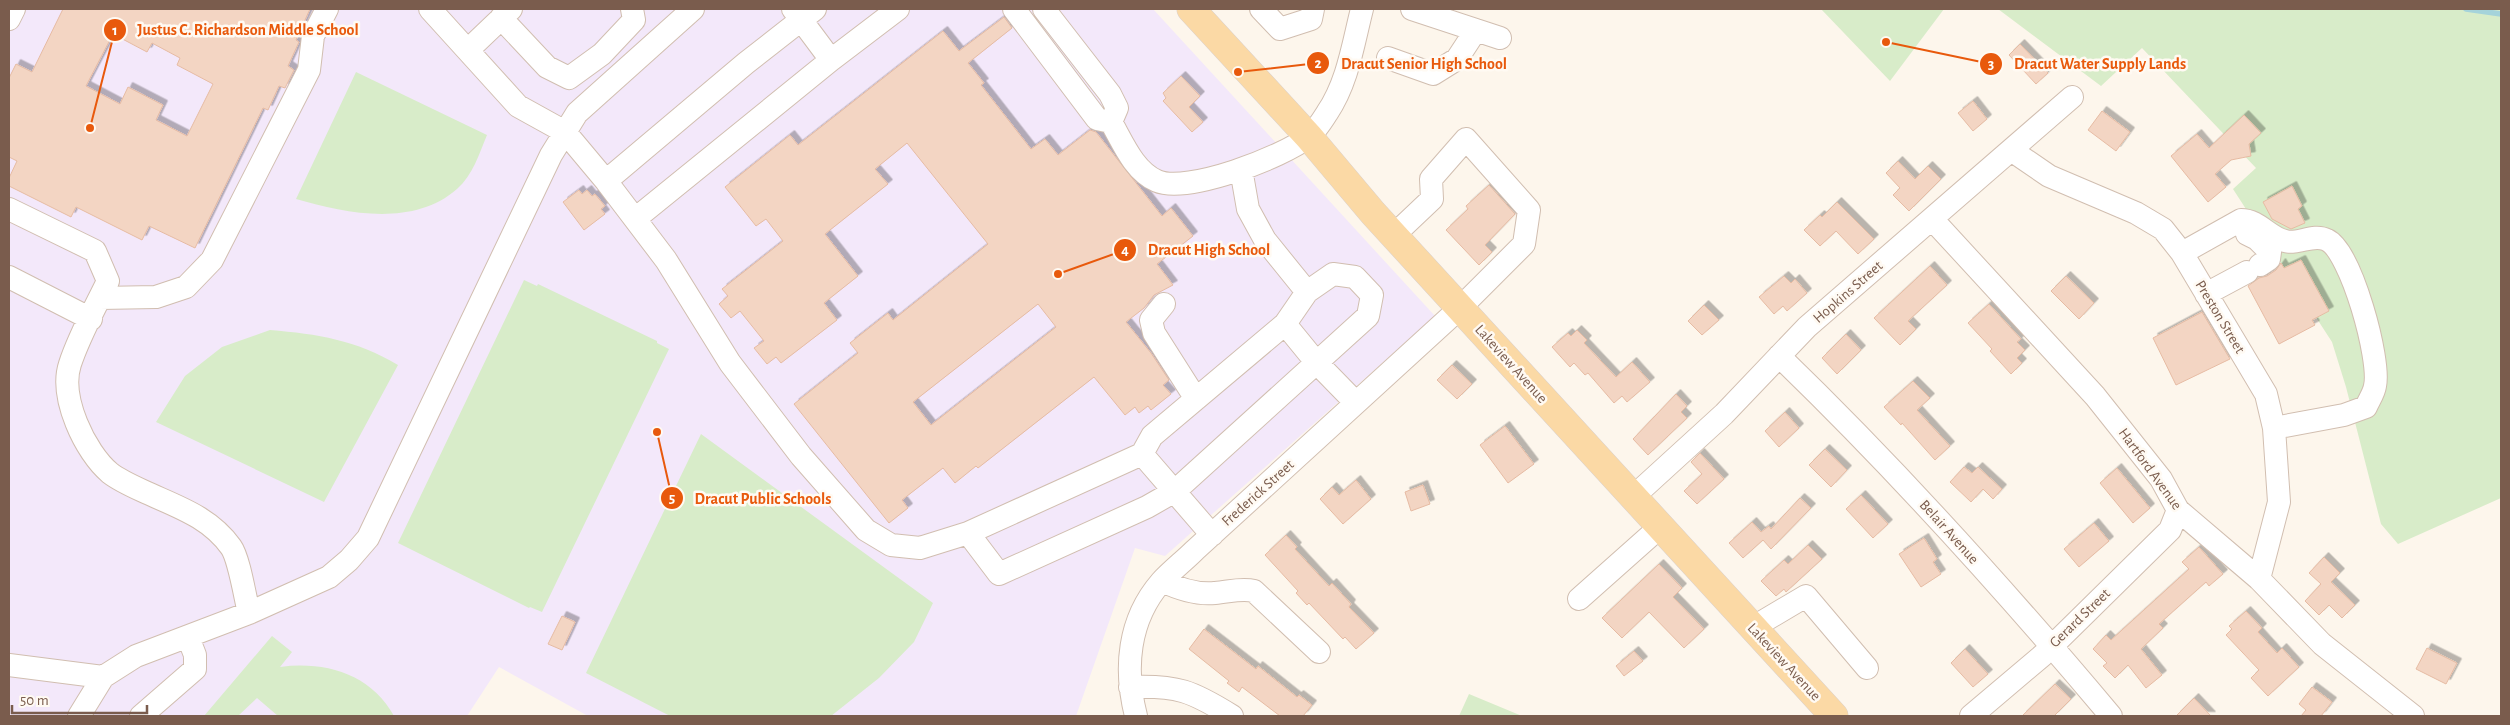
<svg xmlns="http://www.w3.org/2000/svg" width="2510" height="725" viewBox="0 0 2510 725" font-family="'Alegreya Sans',sans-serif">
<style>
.education{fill:#f3e8fa}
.green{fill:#d8ecc9}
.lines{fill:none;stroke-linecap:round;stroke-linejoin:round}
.stream{stroke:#a5d3da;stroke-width:5.5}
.building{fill:#f3d5c3;stroke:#e6bba3;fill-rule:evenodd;filter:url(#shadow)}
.minor-casing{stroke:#d1beb0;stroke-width:24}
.major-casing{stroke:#dad1cd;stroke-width:29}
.minor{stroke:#fff;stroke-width:22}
.major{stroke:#fbd9a5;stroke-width:28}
.labels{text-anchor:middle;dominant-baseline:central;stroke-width:5;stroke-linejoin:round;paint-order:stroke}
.street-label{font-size:15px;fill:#7a5c4d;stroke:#fffaf3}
.leader{fill:none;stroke:#e8590c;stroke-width:2}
.callout-dot{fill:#e8590c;stroke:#fffaf3;stroke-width:2}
.mark-label{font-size:15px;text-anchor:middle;font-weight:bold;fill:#fff}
.callout-label{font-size:16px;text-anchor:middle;font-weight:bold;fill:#e8590c;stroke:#fffaf3;stroke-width:5;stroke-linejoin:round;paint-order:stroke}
</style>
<defs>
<filter id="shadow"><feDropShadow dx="4.5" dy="-4.5" stdDeviation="0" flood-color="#0004"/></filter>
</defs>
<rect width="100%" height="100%" fill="#fdf6ec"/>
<!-- education -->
<path class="education" d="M9,9H1153L1435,316L1165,556L1135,548L1076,716H588L499,667L467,716H9Z"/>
<!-- green -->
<path class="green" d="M1821,9H1944L1890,81Z
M1998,9H2501V498L2398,544L2381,524L2346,387L2332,342L2233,189L2256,168L2142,48L2101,86Z
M356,72L487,135C479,154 473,175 457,189C414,227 347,214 296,199Z
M524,280L537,286L538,284L657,341V343L669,349L542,612L530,607L529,608L398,543Z
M270,330C318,334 356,340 398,365L324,502L156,422L185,376L222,347Z
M701,434L933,603L914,642L879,678L831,716H670L586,673Z
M272,636L292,652L280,667C325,661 371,674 394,716H278L257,698L238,716H204Z
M1469,694L1522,716H1459Z"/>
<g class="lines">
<!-- stream -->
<path class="stream" d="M2466,9L2501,14"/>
</g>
<!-- building -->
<path class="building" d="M63,9H310L296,40L299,42L288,66L294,70L285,88L279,86L268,110L263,108L195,248L149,226L142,240L76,207L71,217L9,186V178L17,161L9,157V78L16,64L32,72ZM113,34L147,52L152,43L180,58L177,65L213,84L187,136L156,120L163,105L128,87L120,104L86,86Z
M1004,17L1012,28L968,63L984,83L981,85L1031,149L1045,139L1058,155L1090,130L1096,132L1162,216L1171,208L1193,236L1157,264L1173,285L1154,295L1144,308L1126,322L1151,353L1169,380L1163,385L1171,394L1151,410L1148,406L1139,413L1135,407L1125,415L1094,377L978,468L976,466L955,483L943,468L902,500L908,508L889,523L794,404L858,353L850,343L888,313L893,320L988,244L907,143L875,169L888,184L825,234L858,276L824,303L837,320L781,363L776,357L767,364L754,348L764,341L740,311L731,318L719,304L728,296L722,289L783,241L766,219L756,226L725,187L790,135L798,145L943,31L959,51ZM1038,304L1056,327L931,425L913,402Z
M2020,44L2048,73L2036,84L2009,55Z
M1181,76L1200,96L1189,107L1203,122L1192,132L1163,101L1166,98L1163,93Z
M1973,101L1987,119L1973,131L1958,113Z
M2102,111L2130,132L2116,151L2088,130Z
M2244,115L2261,133L2249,144L2251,156L2231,160L2215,174L2226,187L2208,202L2171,156L2197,134L2209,148Z
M1898,161L1915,179L1928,166L1941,179L1909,211L1893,195L1900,188L1886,173Z
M1489,185L1515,214L1485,245L1492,252L1479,265L1446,230L1468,209L1466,206Z
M2292,186L2302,206L2298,209L2305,223L2291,229L2272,219L2263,202Z
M579,190L582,194L587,190L592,196L595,194L605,206L601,209L605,214L584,230L563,202Z
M1837,202L1874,239L1858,254L1836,231L1820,246L1804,230L1820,215L1822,217Z
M2301,260L2329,311L2312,320L2315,325L2279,344L2248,286L2259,278L2267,276L2276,270L2281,263L2284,268Z
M1930,266L1947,285L1908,321L1916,329L1900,345L1874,318Z
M1784,276L1791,283L1795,279L1807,293L1787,311L1783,306L1774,314L1759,297Z
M2066,276L2094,303L2079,319L2051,291Z
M1989,304L2021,339L2017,342L2025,350L2017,358L2022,363L2011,374L1990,351L1992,349L1968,323Z
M1704,305L1719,320L1702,335L1688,321Z
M2202,312L2230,359L2176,385L2153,338Z
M1577,330L1587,340L1584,343L1616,377L1632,362L1650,382L1627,402L1622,396L1614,403L1588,373L1585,375L1574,363L1570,367L1552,347L1568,333L1571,336Z
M1846,334L1861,350L1837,374L1822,358Z
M1452,365L1472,384L1457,399L1437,380Z
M1913,381L1930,398L1917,410L1950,446L1935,460L1902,423L1901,425L1884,407Z
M1676,394L1687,406L1681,412L1687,418L1648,455L1633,439Z
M1785,412L1799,428L1779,447L1765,431Z
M1505,426L1534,464L1508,483L1480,445Z
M1825,449L1847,470L1831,487L1809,465Z
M1700,453L1724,479L1697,504L1684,491L1702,474L1691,462Z
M1964,467L1972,473L1978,467L2002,489L1993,499L1983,489L1971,502L1950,482Z
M2117,468L2150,508L2133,523L2100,483Z
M1356,480L1371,499L1343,524L1320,499L1332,487L1339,495Z
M1423,485L1430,504L1411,511L1405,492Z
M1861,495L1888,524L1873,538L1846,509Z
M1800,498L1811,508L1771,549L1763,540L1743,558L1729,543L1752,522L1761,532L1769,526L1771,529Z
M2094,523L2109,541L2079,567L2064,549Z
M1286,535L1297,547L1295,549L1329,586L1332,583L1351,604L1349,607L1374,633L1356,649L1345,637L1343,639L1309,603L1307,605L1296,593L1298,591L1265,555Z
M1924,538L1937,559L1933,562L1941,574L1921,587L1899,554Z
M1808,545L1822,559L1786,592L1784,589L1776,596L1761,581L1784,560L1788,564Z
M2199,547L2223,574L2209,586L2206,582L2159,624L2163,628L2141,649L2162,675L2146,688L2128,665L2115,678L2103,666L2107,663L2093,649L2106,635L2111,640L2189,569L2182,562Z
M2324,557L2340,573L2331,582L2355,605L2342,618L2329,605L2319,615L2305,601L2321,584L2309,573Z
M1659,564L1682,588L1673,597L1704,629L1684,648L1649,612L1622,638L1602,618Z
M2246,611L2262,628L2258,632L2277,653L2282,648L2299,667L2268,696L2251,678L2259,670L2226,635L2232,629L2229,626Z
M562,616L575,622L562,650L548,644Z
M1204,629L1256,669L1258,666L1297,697L1299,695L1312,705L1303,716H1280L1242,687L1239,692L1227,683L1229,681L1189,649Z
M2427,648L2457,663L2446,684L2416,669Z
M1965,649L1988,674L1973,687L1951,663Z
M1634,651L1643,661L1624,676L1616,666Z
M2055,684L2071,699L2054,716H2022Z
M2312,687L2332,702L2321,716H2301L2306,710L2299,704Z
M2194,698L2211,716H2176Z"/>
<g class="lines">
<defs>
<path id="minor" d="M430,9L518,106L565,132L606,181L666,260L730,363L801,456L866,530L891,545L920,548L968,533L999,574L1147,507L1175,491L1368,316L1372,295L1355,277L1333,274L1307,292L1265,240L1248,209L1241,169
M1014,9L1097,119L1111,122C1123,143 1134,171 1157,181C1187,194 1283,157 1308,137C1315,132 1322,121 1327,113C1348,82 1353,44 1362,9
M1044,9L1110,94L1117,108L1111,122
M1261,9L1280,29L1311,19L1313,9
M1412,9L1500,38
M501,18L547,67L569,78L602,54L634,20L632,9
M9,19L14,9
M468,50L511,9
M1388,58L1433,74L1457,59L1476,30
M831,60L898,9
M2011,150L2049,176L2136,213L2163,229L2182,253L2266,394L2274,428L2279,502L2259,579
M606,181L746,63L815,9
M9,209L95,251L108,281C95,308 79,336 70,364C59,397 85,452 110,473C119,480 132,486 143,491C175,506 209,516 231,547C239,558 245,597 249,613
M635,219L831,60L793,9
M1932,219L2095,396L2161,479L2178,510L2259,579L2322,644L2413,716
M2247,234L2257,239L2270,252L2269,259L2260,265
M2182,253L2241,220C2259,220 2268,237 2285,241C2298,245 2313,233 2327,240C2351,251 2381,360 2375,386C2374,393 2369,400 2366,407L2344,415L2274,428
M9,277L91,319
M2206,294L2247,272
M100,298L156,297L186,287L212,260L309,70L313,36L327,9
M1164,304L1151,320L1154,333L1196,399
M1285,324L1316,362L1356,403
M1779,356C1897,470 2006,591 2111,716
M1142,454L1212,535
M1633,497L1724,414L1807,327L2072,97
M968,533L1142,454L1152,436L1285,324L1307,292
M1162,581C1179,589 1197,595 1215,593C1229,592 1241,588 1254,591L1319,652
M1579,599L1660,527
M1752,628L1806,596L1867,668
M9,665L103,677
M1130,687C1177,685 1192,691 1232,716
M79,716L103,677L136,656L249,613L329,577L349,560L368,538L551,155L577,113L693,9
M141,716L195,669V655L188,637
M1136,716C1124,669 1128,620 1161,582C1171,571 1184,561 1195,550L1460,308L1524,244L1529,210L1466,139L1431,179L1432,199L1394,235
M1971,716L2043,655L2170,530L2178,510"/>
<path id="major" d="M1191,9L1309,137L1373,213L1834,716"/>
</defs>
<!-- minor casing -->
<use href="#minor" class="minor-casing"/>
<!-- major casing -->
<use href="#major" class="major-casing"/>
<!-- minor -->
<use href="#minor" class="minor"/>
<!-- major -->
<use href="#major" class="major"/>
</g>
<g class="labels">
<!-- street labels -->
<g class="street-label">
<text transform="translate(1848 292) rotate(-41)">Hopkins Street</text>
<text transform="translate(2220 317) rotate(59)">Preston Street</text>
<text transform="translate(1511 364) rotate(48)">Lakeview Avenue</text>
<text transform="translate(2150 469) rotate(54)">Hartford Avenue</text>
<text transform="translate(1258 493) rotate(-42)">Frederick Street</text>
<text transform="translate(1949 532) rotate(48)">Belair Avenue</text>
<text transform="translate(2080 618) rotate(-44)">Gerard Street</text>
<text transform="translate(1784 662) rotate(47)">Lakeview Avenue</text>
</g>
</g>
<!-- callouts -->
<path class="leader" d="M90 128L115 30M1238 72L1318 63M1886 42L1991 64M1058 274L1125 250M657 432L672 498"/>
<g class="callout-dot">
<circle cx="90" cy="128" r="5"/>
<circle cx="1238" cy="72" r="5"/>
<circle cx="1886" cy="42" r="5"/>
<circle cx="1058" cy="274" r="5"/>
<circle cx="657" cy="432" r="5"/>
<circle cx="115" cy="30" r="12"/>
<circle cx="1318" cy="63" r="12"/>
<circle cx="1991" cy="64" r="12"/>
<circle cx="1125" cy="250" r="12"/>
<circle cx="672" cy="498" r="12"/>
</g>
<g class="mark-label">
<text x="115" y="35">1</text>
<text x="1318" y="68">2</text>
<text x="1991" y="69">3</text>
<text x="1125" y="255">4</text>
<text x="672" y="503">5</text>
</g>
<g class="callout-label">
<text x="248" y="35">Justus C. Richardson Middle School</text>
<text x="1424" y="69">Dracut Senior High School</text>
<text x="2100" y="69">Dracut Water Supply Lands</text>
<text x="1209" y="255">Dracut High School</text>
<text x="763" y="504">Dracut Public Schools</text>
</g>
<!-- border -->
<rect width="2510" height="725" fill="none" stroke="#7a5c4d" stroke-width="20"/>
<!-- scale -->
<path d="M12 705v8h135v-8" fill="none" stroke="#7a5c4d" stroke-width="2.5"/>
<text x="20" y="705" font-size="15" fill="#7a5c4d" stroke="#fffaf3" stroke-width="4" paint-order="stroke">50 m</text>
</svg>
